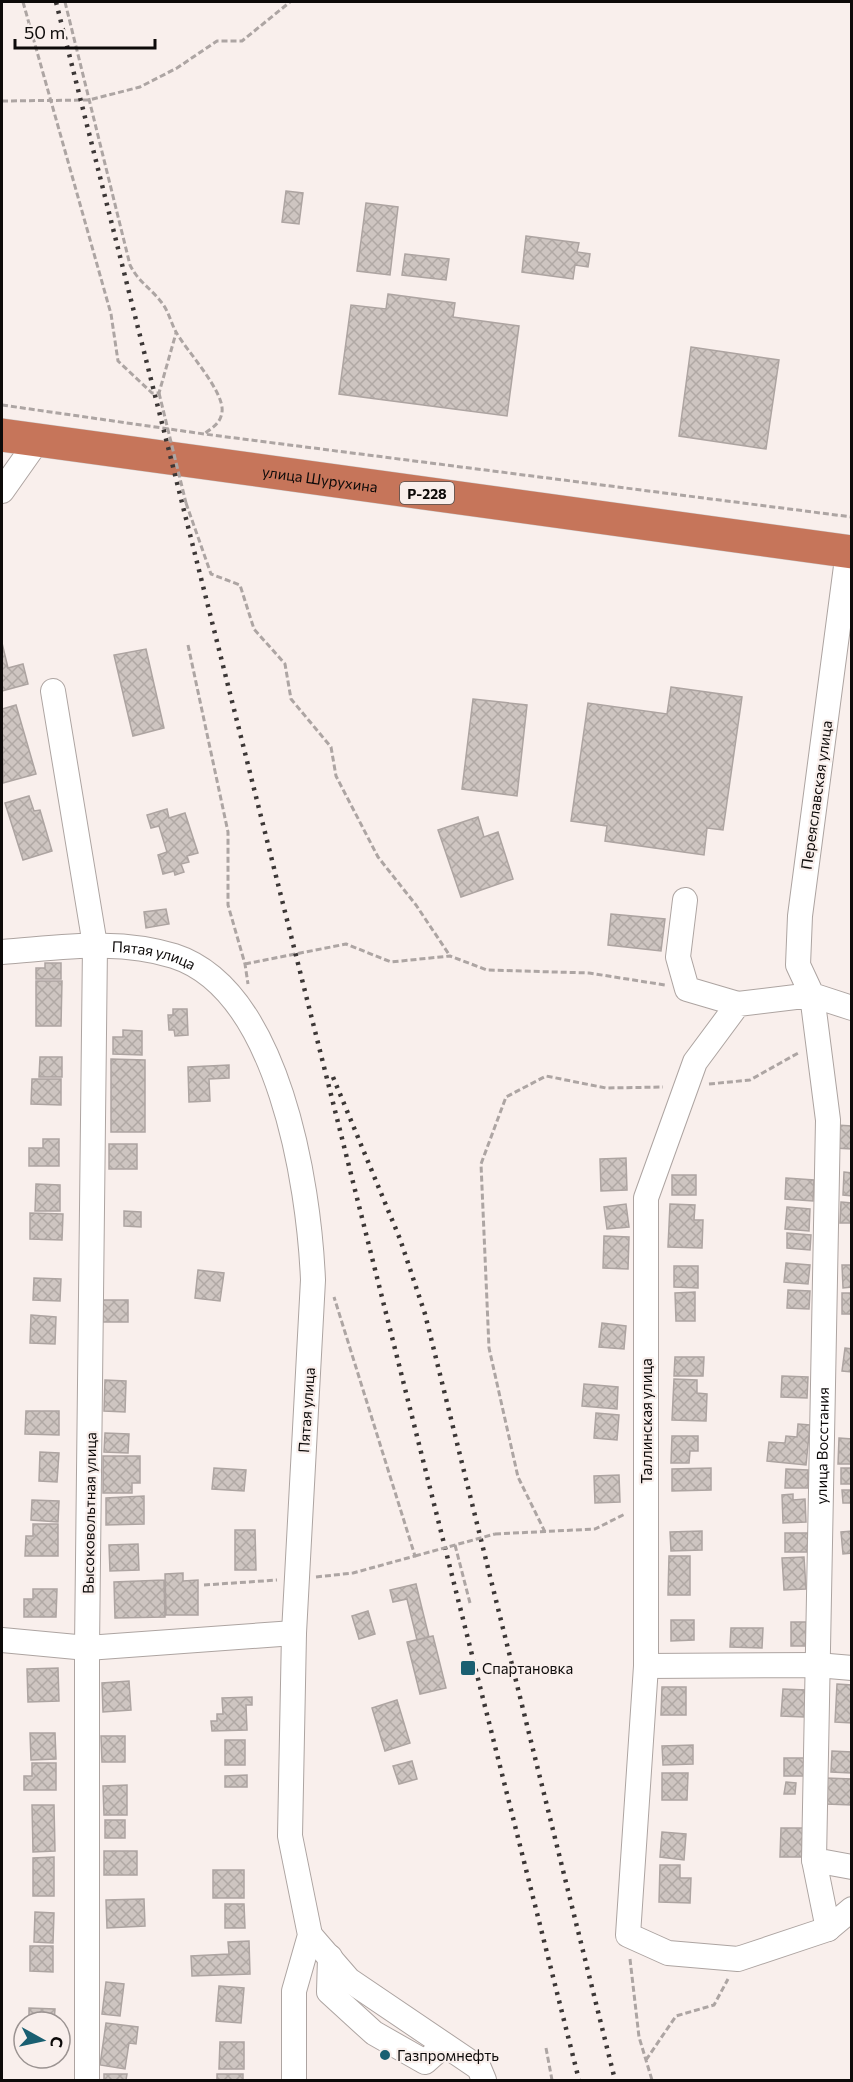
<svg xmlns="http://www.w3.org/2000/svg" width="853" height="2082" viewBox="0 0 853 2082" font-family="Commissioner,sans-serif">
<style>
.building{fill:url(#building-cross-hatch);stroke:#ada4a1;stroke-width:1.5}
.lines{fill:none;stroke-linecap:round;stroke-linejoin:round}
.minor-casing{stroke:#ada4a1;stroke-width:26}
.highway-casing{stroke:#cfcece;stroke-width:34}
.path{stroke:#ada5a3;stroke-width:3;stroke-dasharray:6 3;stroke-linecap:butt}
.minor{stroke:#fff;stroke-width:24}
.highway{stroke:#c6755a;stroke-width:33}
.rail{stroke:#3c3736;stroke-width:4.5;stroke-dasharray:3 6;stroke-linecap:butt}
.path-bridge{stroke:#ada5a3;stroke-width:3;stroke-dasharray:6 3;stroke-linecap:butt}
.poi-dot{fill:#1a5f71;stroke:#f9efec;stroke-width:2}
.labels{text-anchor:middle;dominant-baseline:central;stroke-width:4.5;stroke-linejoin:round;paint-order:stroke}
.shield{fill:#f9efec;stroke:#544f4d;stroke-width:1.5}
.shield-label{font-size:14px;font-weight:bold;fill:#0d0a09}
.street-label{font-size:15px;fill:#0d0a09;stroke:#f9efec}
.poi-label{font-size:15px;fill:#0d0a09;stroke:#f9efec;text-anchor:start}
</style>
<defs>
<pattern id="building-cross-hatch" width="8" height="8" patternUnits="userSpaceOnUse" patternTransform="scale(1.5)"><rect width="8" height="8" fill="#cec5c1"/><path d="M0 0l8 8M0 8l8-8" fill="none" stroke="#b0a8a4"/></pattern>
</defs>
<rect width="100%" height="100%" fill="#f9efec"/>
<!-- building -->
<path class="building" d="M286,191L303,193L299,224L282,222Z
M366,203L398,207L390,275L357,271Z
M526,236L579,243L577,252L590,254L588,267L575,265L573,279L522,272Z
M405,254L449,259L446,280L402,275Z
M388,294L455,303L453,317L519,326L507,416L339,394L351,305L386,309Z
M691,347L779,360L766,449L679,436Z
M2,643L8,668L23,664L28,684L2,691Z
M146,649L164,728L133,736L114,655Z
M671,687L742,697L723,830L707,828L704,855L605,841L607,826L571,821L588,703L667,714Z
M473,699L527,705L517,796L462,789Z
M16,705L36,774L3,783L2,709Z
M29,796L34,811L40,810L52,851L23,860L5,803Z
M167,809L169,818L185,813L198,853L187,856L189,862L181,864L184,872L175,875L174,871L163,874L158,855L167,852L159,826L151,828L147,815Z
M478,817L484,837L498,832L513,879L461,897L438,830Z
M166,909L169,924L146,928L144,912Z
M611,914L665,919L661,951L608,945Z
M45,963H61V979H36V968H45Z
M36,981H62L61,1026H36Z
M173,1009H187L188,1035L175,1036L174,1030H169L168,1015H173Z
M123,1030L142,1031V1055L113,1054V1037H123Z
M40,1057H62V1077H39Z
M111,1059L145,1060V1132H111Z
M229,1065V1078L209,1079L210,1101L189,1102L188,1067Z
M32,1079H61V1105L31,1104Z
M836,1125L852,1126V1149L834,1148Z
M43,1139H59V1166H29V1148H43Z
M109,1144H137V1169H109Z
M626,1158L627,1190L601,1191L600,1159Z
M844,1172L852,1173V1196L843,1195Z
M672,1175H696V1195H672Z
M786,1178L814,1180L813,1201L785,1199Z
M36,1184L60,1185V1211H35Z
M841,1202L852,1203V1223H840Z
M626,1204L629,1227L607,1229L604,1207Z
M670,1204L695,1205L694,1220H703L702,1248L668,1247Z
M787,1207L810,1209L809,1231L785,1229Z
M124,1211L141,1212V1227L124,1226Z
M30,1213L63,1214L62,1240L30,1239Z
M787,1233L811,1235L810,1250L787,1248Z
M604,1236L629,1237L628,1269L603,1268Z
M786,1263L810,1265L808,1284L784,1282Z
M842,1265H852V1287L843,1288Z
M674,1266H698V1288L674,1287Z
M198,1270L224,1273L220,1301L195,1298Z
M34,1278L61,1279L60,1301L33,1300Z
M788,1290L810,1291L809,1309L787,1308Z
M695,1292V1321H676L675,1293Z
M842,1293H852V1314H842Z
M102,1300H128V1322H103Z
M31,1315L56,1317L55,1344L30,1343Z
M602,1323L626,1326L624,1349L599,1347Z
M845,1348L852,1349V1372L842,1371Z
M675,1357H704L703,1376H674Z
M782,1376L808,1377L807,1398L781,1397Z
M674,1379L697,1380V1393L707,1394L706,1421L672,1420Z
M105,1380L126,1381L125,1412L104,1411Z
M584,1384L618,1387L617,1409L582,1406Z
M26,1411H59V1435L25,1434Z
M596,1413L619,1415L617,1440L594,1438Z
M798,1424L810,1425L806,1465L767,1461L769,1442L785,1443L786,1436L797,1437Z
M105,1433L129,1434L128,1453L104,1452Z
M672,1436H698V1451H690L689,1463H671Z
M839,1438L852,1439V1464H838Z
M40,1452L59,1453L57,1482L39,1481Z
M103,1456H140V1483H132V1493H103Z
M214,1468L246,1470L244,1491L212,1489Z
M711,1468V1490L672,1491V1469Z
M841,1468H852V1484H841Z
M786,1469L808,1470V1488H785Z
M619,1475L620,1502L595,1503L594,1476Z
M842,1490H852V1503H843Z
M793,1494V1500L805,1499L806,1522L783,1523L782,1495Z
M144,1496V1524L106,1525V1498Z
M32,1500L59,1501L58,1522L31,1520Z
M33,1524H58V1556H25L26,1536H33Z
M235,1530H255L256,1570H235Z
M702,1531V1550L671,1551L670,1532Z
M852,1531V1553L843,1554L841,1532Z
M785,1533H808L807,1552H785Z
M138,1544L139,1570L110,1571L109,1545Z
M669,1556H690V1595H668Z
M804,1557L806,1589L784,1590L782,1558Z
M183,1573V1581L198,1580V1615H166L165,1574Z
M164,1580L165,1617L115,1618L114,1582Z
M416,1584L429,1637L417,1640L407,1599L393,1602L390,1590Z
M33,1589H57L56,1617H24V1599H33Z
M368,1611L375,1634L359,1639L352,1616Z
M671,1620H694V1640L671,1641Z
M791,1622H806V1646H791Z
M731,1628H763L762,1648L730,1647Z
M433,1636L446,1688L420,1694L407,1642Z
M58,1668L59,1701L28,1702L27,1669Z
M129,1681L131,1710L103,1712L102,1683Z
M837,1684L852,1685V1723L835,1722Z
M662,1687H686V1715H661Z
M783,1689L806,1690L804,1717L781,1716Z
M252,1697V1705H246L247,1730L212,1731L211,1721H217V1714H223L222,1698Z
M397,1700L410,1743L385,1751L372,1708Z
M30,1733H55L56,1759L31,1760Z
M101,1736H125V1762H102Z
M225,1740H245V1765H225Z
M693,1745V1764L663,1765L662,1746Z
M832,1751L852,1752L851,1773L831,1772Z
M784,1758H807V1776H784Z
M412,1761L417,1779L399,1784L393,1766Z
M32,1763H56V1790H24V1776H32Z
M662,1773H688L687,1800H662Z
M247,1775V1787H225V1776Z
M826,1778L852,1779V1805L826,1804Z
M786,1782L796,1783L795,1794H784Z
M127,1785V1815H104L103,1786Z
M32,1805H54L55,1851L33,1852Z
M105,1820H125V1838H105Z
M781,1828H803L802,1857H780Z
M662,1832L686,1834L684,1860L660,1857Z
M104,1851H137V1875H104Z
M54,1857V1896H33V1858Z
M660,1865H680V1878H691L690,1903L659,1902Z
M213,1870H244V1898H213Z
M144,1899L145,1926L107,1928L106,1900Z
M225,1904H244L245,1928H225Z
M35,1912L54,1913L53,1943L34,1942Z
M249,1941L250,1974L192,1976L191,1956L229,1954L228,1942Z
M30,1946H53V1972L30,1971Z
M106,1982L124,1984L120,2016L102,2014Z
M219,1986L244,1988L241,2023L216,2021Z
M29,2008L55,2009L54,2022H29Z
M106,2023L138,2027L136,2044L129,2043L125,2069L100,2065Z
M220,2042H244V2069H219Z
M104,2074H127L126,2080H104Z
M217,2074H243V2080H217Z"/>
<g class="lines">
<defs>
<g id="minor">
<path d="M2,491L38,440"/>
<path d="M848,551L800,916L798,965L812,995L852,1008"/>
<path d="M53,691L95,945L87,1648V2080"/>
<path d="M685,900L678,957L687,989L738,1004"/>
<path id="s1" d="M2,952C59,948 118,938 174,956C279,990 309,1184 313,1280L294,1633L290,1836L310,1935L294,1991V2080"/>
<path d="M2,1640L87,1648L294,1633"/>
<path d="M646,1666L817,1665L852,1668"/>
<path d="M814,1860L828,1929"/>
<path id="s2" d="M852,1867L814,1860L828,1120L812,995L738,1004L695,1062L646,1198V1666L628,1935L668,1953L738,1959L828,1929L852,1909"/>
<path d="M310,1935L349,1980L479,2068L484,2080"/>
<path d="M330,1957L329,1992L374,2033L425,2062L444,2045"/>
</g>
<g id="highway">
<path id="s3" d="M2,435L852,552"/>
</g>
</defs>
<!-- minor casing -->
<use href="#minor" class="minor-casing"/>
<!-- highway casing -->
<use href="#highway" class="highway-casing"/>
<!-- path -->
<path class="path" d="M23,2L111,314L118,361L152,393H159L176,333
M65,2L130,265C139,283 151,288 162,303C169,312 171,323 176,332C186,350 225,392 222,412C221,422 213,428 205,433
M2,101L89,100L140,87L177,68L217,41H242L290,2
M2,405L204,434L852,517
M186,503L211,574L240,585L254,629L285,664L291,699L331,747L336,776L378,857L416,905L450,956
M188,645L228,832V905L245,964L248,984
M245,964L346,944L391,962L450,956L487,970L589,973L665,985
M709,1084L750,1080L800,1052
M545,1532L518,1477L489,1348L481,1164L506,1097L546,1076L606,1088L663,1087
M495,1534L595,1529L625,1514
M455,1545L470,1603
M316,1577L353,1573L415,1556L334,1297
M204,1585L277,1580
M630,1959L639,2037L652,2080
M546,2048L552,2080
M646,2060L676,2016L714,2005L728,1979"/>
<!-- minor -->
<use href="#minor" class="minor"/>
<!-- highway -->
<use href="#highway" class="highway"/>
<!-- rail -->
<path class="rail" d="M56,2L579,2080
M333,1077L400,1239L425,1314L615,2080"/>
<!-- path-bridge -->
<path class="path-bridge" d="M159,393L186,503
M415,1556L495,1534"/>
</g>
<!-- markers -->
<g class="poi-dot">
<rect x="460" y="1660" width="16" height="16" rx="3"/>
<circle cx="385" cy="2055" r="6"/>
</g>
<g class="labels">
<!-- shield labels -->
<rect class="shield" x="400" y="482" width="54" height="22" rx="4.5"/>
<g class="shield-label">
<text x="427" y="493">Р-228</text>
</g>
<!-- street labels -->
<g class="street-label">
<text stroke="none"><textPath href="#s3" startOffset="321">улица Шурухина</textPath></text>
<text transform="translate(816 795) rotate(-82)">Переяславская улица</text>
<text stroke="none"><textPath href="#s1" startOffset="153">Пятая улица</textPath></text>
<text transform="translate(306 1410) rotate(-86)">Пятая улица</text>
<text transform="translate(646 1421) rotate(-90)">Таллинская улица</text>
<text stroke="none"><textPath href="#s2" startOffset="453">улица Восстания</textPath></text>
<text transform="translate(89 1513) rotate(-89)">Высоковольтная улица</text>
</g>
<!-- poi labels -->
<g class="poi-label">
<text x="482" y="1668">Спартановка</text>
<text x="397" y="2055">Газпромнефть</text>
</g>
</g>
<!-- border -->
<rect width="853" height="2082" fill="none" stroke="#0d0a09" stroke-width="6"/>
<!-- north arrow -->
<g transform="translate(42 2040) rotate(98)"><circle r="28" fill="#f9efec" stroke="#9b9391" stroke-width="1.5"/>
<path d="M0-4.5L10 22L0 15L-10 22Z" fill="#1a5f71"/>
<text y="-9" font-size="16" font-weight="bold" text-anchor="middle" fill="#0d0a09">С</text>
</g>
<!-- scale -->
<path d="M15 39v9h140v-9" fill="none" stroke="#0d0a09" stroke-width="3"/>
<text x="24" y="39" font-size="18" fill="#0d0a09" stroke="#f9efec" stroke-width="4.5" paint-order="stroke">50 m</text>
</svg>
